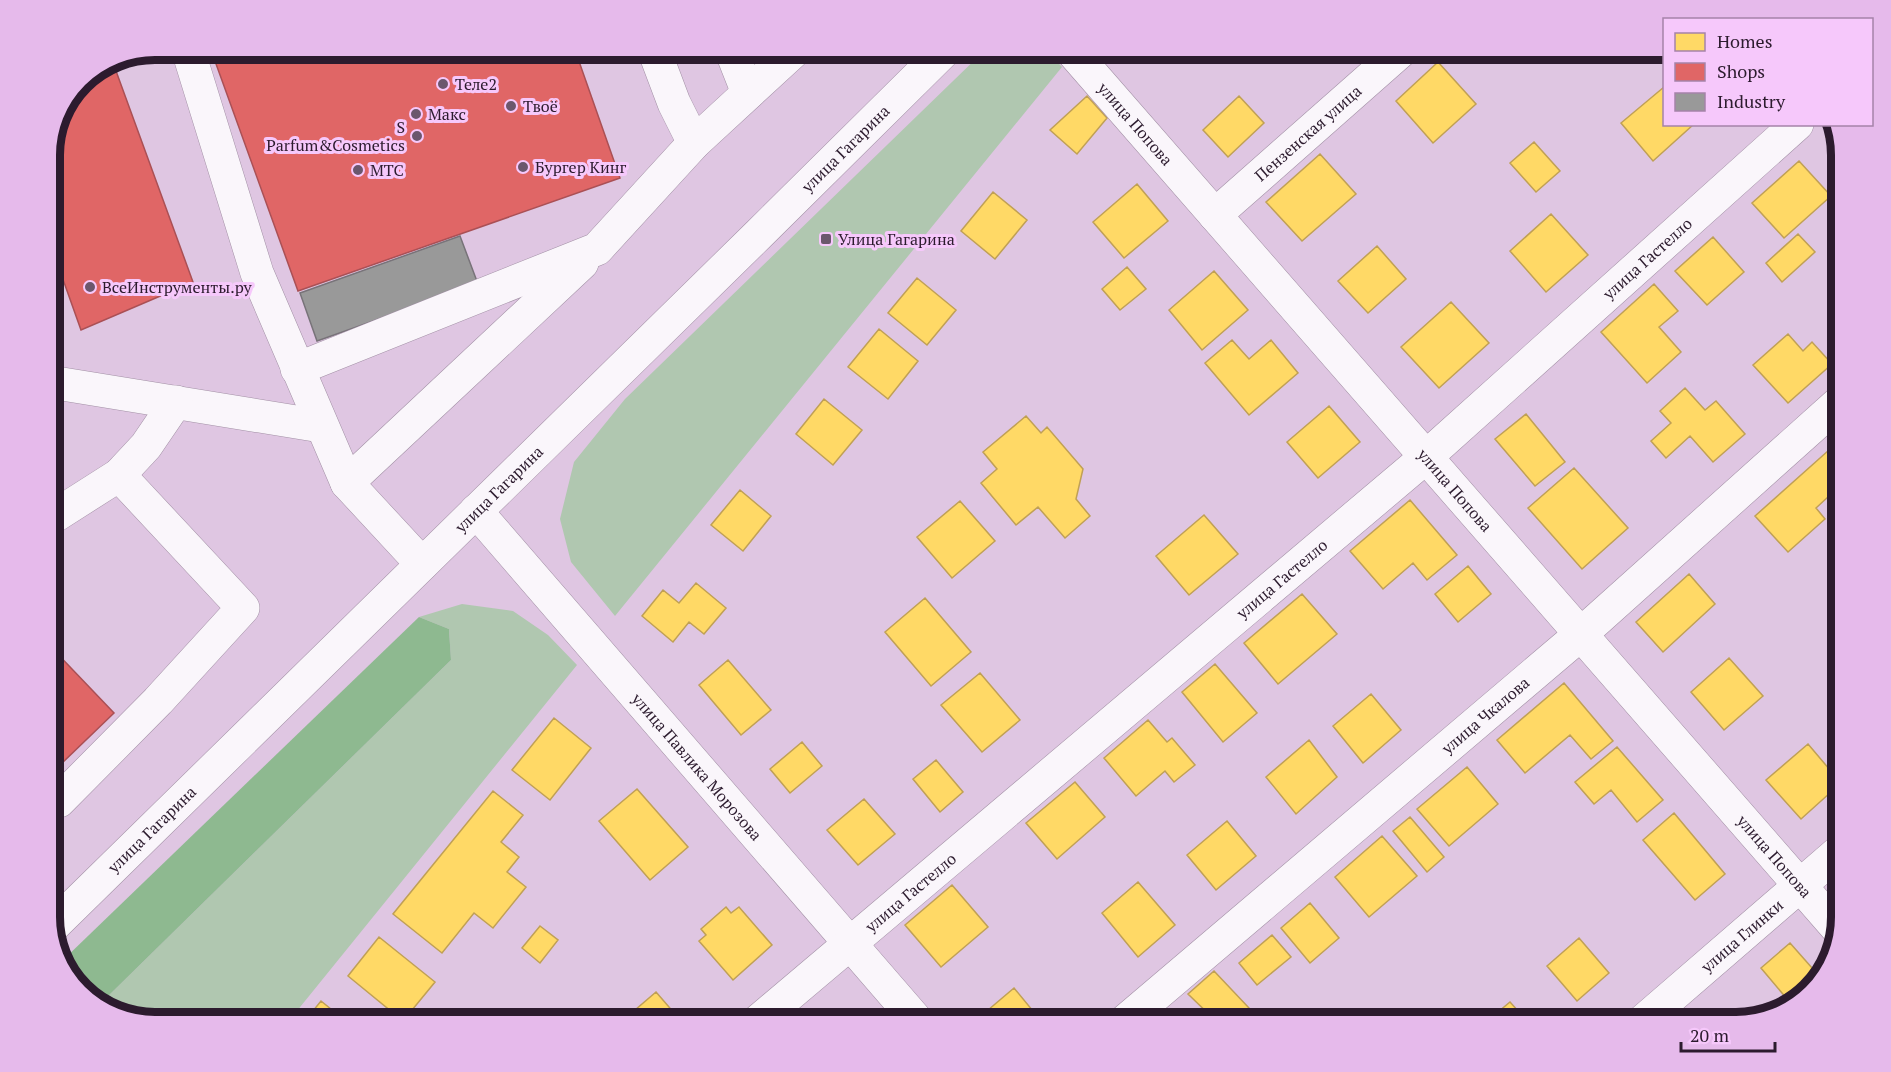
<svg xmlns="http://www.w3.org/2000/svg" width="1891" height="1072" viewBox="0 0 1891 1072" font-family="'PT Serif',serif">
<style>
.green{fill:#b0c7b0}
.forest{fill:#8eb990}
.homes{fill:#ffd966;stroke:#c0a055;stroke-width:1.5}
.shops{fill:#e06666;stroke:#aa5055;stroke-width:1.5}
.industry{fill:#999;stroke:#787379;stroke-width:1.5}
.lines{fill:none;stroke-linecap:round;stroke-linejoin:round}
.minor-casing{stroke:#a290a5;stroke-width:34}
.minor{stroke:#faf6fb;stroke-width:33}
.poi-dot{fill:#6b576d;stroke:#f6c8fb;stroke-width:2}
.labels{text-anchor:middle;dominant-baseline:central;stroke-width:6;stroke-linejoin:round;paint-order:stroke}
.poi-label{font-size:16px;fill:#2c1b2e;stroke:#f6c8fb;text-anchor:start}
.street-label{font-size:16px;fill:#2c1b2e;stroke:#f6c8fb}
.rim{fill:none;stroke:#2c1b2e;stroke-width:8}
</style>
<rect width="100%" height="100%" fill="#dfc6e2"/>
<!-- green -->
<path class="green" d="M985,50H1046L1062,67L615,616L571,562L560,519L574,462L625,399Z
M462,604L513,611L548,635L577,665L288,1022H155L103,1009L99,1005L451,660L449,629L419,617Z"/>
<!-- forest -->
<path class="forest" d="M419,617L449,629L451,660L99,1005L64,970L61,962Z"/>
<!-- homes -->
<path class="homes" d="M1156,50H1177L1165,61Z
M1438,62L1476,104L1433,143L1396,101Z
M1664,87V124H1694L1653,161L1621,123Z
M1087,96L1107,118L1077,154L1050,130Z
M1239,96L1264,123L1228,157L1203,130Z
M1835,129L1841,149V154L1826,137Z
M1534,142L1560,171L1536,192L1510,163Z
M1320,154L1356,194L1302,241L1266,202Z
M1799,161L1831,196L1784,238L1752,203Z
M1137,184L1168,221L1124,258L1093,222Z
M993,192L1027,220L995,259L961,231Z
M1551,214L1588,255L1546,292L1510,251Z
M1798,234L1815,252L1782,282L1766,263Z
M1713,237L1744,272L1707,305L1675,271Z
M1377,246L1406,279L1368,313L1338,281Z
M1127,267L1146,289L1120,310L1102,289Z
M1214,271L1248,310L1202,350L1169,310Z
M917,278L956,310L927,345L888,313Z
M1654,284L1678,311L1659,327L1681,352L1647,383L1601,332Z
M1451,302L1489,343L1439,388L1401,347Z
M879,329L918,361L888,399L848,367Z
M1788,334L1803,351L1812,342L1832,364L1788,403L1753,365Z
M1232,340L1249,359L1271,340L1298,373L1249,415L1205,363Z
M1685,388L1705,410L1716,401L1745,434L1713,462L1690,436L1666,458L1651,441L1671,423L1660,411Z
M824,399L862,430L833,465L796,434Z
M1329,406L1360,442L1318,478L1287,442Z
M1526,414L1565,462L1535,486L1495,439Z
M1026,416L1041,433L1047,427L1083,469L1076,499L1090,516L1065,538L1038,507L1016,525L981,483L997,469L983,452Z
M1829,450L1841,464V485L1816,508L1825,519L1788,552L1755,516Z
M1574,468L1628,528L1582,569L1528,508Z
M740,490L771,516L743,551L711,525Z
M1410,500L1457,555L1427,580L1413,563L1383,589L1350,551Z
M960,501L995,541L952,578L917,537Z
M1204,515L1238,554L1189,595L1156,556Z
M1468,566L1491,594L1458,622L1435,594Z
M1689,574L1715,604L1663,652L1636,622Z
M696,583L726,608L704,634L689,622L673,642L642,616L663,590L679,603Z
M1302,594L1337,634L1278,684L1244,643Z
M925,598L971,652L931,686L885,632Z
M1729,658L1763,696L1724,730L1691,692Z
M728,660L771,710L741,735L699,685Z
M1215,664L1257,713L1223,742L1182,692Z
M980,673L1020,720L982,752L941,705Z
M1564,683L1613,741L1591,759L1570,735L1525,773L1497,740Z
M1371,694L1401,730L1363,763L1333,726Z
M554,718L591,748L550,800L512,770Z
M1148,720L1167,742L1172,738L1195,765L1174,782L1165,771L1136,796L1104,758Z
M1309,740L1337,777L1296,814L1266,777Z
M802,742L822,766L790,793L770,769Z
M1808,744L1841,783L1801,819L1766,780Z
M1617,747L1663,800L1637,822L1611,790L1594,804L1575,782Z
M936,760L963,792L940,812L913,779Z
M1467,767L1498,804L1449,846L1417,809Z
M1075,782L1105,817L1057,859L1026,823Z
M637,789L688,847L650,880L599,821Z
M493,791L523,815L501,842L519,857L507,872L526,887L493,928L474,913L442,953L393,914Z
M864,799L895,834L858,865L827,830Z
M1674,813L1725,874L1695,900L1643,840Z
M1410,817L1444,857L1427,872L1393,831Z
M1227,821L1256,856L1216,890L1187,855Z
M1382,836L1417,876L1369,917L1335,877Z
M1138,882L1175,925L1138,957L1102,913Z
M952,885L988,927L941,967L905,925Z
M1310,903L1339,938L1310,963L1281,928Z
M726,907L731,913L739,907L772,945L733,980L699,941L706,935L701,929Z
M540,926L558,940L540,963L522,948Z
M1272,935L1291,957L1257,985L1239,963Z
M379,937L435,982L403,1021L348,976Z
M1579,938L1609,973L1577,1001L1547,966Z
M1790,943L1820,977L1792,1005L1761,968Z
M1214,971L1249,1008L1237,1022H1217L1188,994Z
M1014,988L1042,1022H987L981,1016Z
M656,992L682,1022H621Z
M321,1001L347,1022H304Z
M1510,1002L1528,1022H1486Z
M819,1009L831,1022H804Z"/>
<!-- shops -->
<path class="shops" d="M211,50H575L620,178L298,291Z
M112,60L193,282L81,330L50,243V149L81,80Z
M50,646L114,713L60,765L50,754Z"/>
<!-- industry -->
<path class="industry" d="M460,236L478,284L317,341L300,293Z"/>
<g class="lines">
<defs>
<g id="minor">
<path d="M188,50L257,273L347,483L422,564"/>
<path d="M654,50L674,103L694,143"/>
<path d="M731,50L748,93"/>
<path id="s1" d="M1071,50L1838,929"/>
<path id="s2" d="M1215,215L1402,50"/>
<path d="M297,369L597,249L694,143L795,50"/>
<path d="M50,382L321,426"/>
<path d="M347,483L582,263"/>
<path id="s3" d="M476,511L918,1022"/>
<path d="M50,519L119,475L146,446L176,402"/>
<path d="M50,791L59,801L158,701L243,608L119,475"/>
<path id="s4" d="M51,928L759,234L945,50"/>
<path id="s5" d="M757,1022L1426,457L1797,124"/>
<path id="s6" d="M1124,1022L1581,634L1841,401"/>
<path id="s7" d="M1642,1022L1841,850"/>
</g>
</defs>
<!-- minor casing -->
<use href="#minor" class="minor-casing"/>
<!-- minor -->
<use href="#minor" class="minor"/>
</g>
<!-- markers -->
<g class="poi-dot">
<circle cx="443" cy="84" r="6"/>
<circle cx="511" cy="106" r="6"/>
<circle cx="416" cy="114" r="6"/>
<circle cx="417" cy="136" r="6"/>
<circle cx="523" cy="167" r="6"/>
<circle cx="358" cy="170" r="6"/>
<rect x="820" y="233" width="12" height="12" rx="3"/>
<circle cx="90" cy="287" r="6"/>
</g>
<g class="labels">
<!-- poi labels -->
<g class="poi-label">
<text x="455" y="84">Теле2</text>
<text x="523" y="106">Твоё</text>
<text x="428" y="114">Макс</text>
<text x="405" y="127" text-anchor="end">S<tspan x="405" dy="18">Parfum&amp;Cosmetics</tspan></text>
<text x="535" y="167">Бургер Кинг</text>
<text x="370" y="170">МТС</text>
<text x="838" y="239">Улица Гагарина</text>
<text x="102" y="287">ВсеИнструменты.ру</text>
</g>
<!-- street labels -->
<g class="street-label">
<text stroke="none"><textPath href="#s1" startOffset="98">улица Попова</textPath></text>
<text stroke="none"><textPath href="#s2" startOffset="124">Пензенская улица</textPath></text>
<text stroke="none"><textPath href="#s4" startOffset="1113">улица Гагарина</textPath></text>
<text stroke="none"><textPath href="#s5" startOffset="1173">улица Гастелло</textPath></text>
<text stroke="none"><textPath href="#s4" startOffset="627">улица Гагарина</textPath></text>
<text stroke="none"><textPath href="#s1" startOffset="584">улица Попова</textPath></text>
<text stroke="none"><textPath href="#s5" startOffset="687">улица Гастелло</textPath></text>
<text stroke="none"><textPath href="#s6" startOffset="474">улица Чкалова</textPath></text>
<text stroke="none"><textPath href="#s3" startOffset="338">улица Павлика Морозова</textPath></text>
<text stroke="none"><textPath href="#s4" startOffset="141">улица Гагарина</textPath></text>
<text stroke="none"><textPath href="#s1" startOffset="1070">улица Попова</textPath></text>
<text stroke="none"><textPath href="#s5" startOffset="201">улица Гастелло</textPath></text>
<text stroke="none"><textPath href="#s7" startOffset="132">улица Глинки</textPath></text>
</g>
</g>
<!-- crop -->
<path d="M0 0H1891V1072H0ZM155 60H1736A95 95 0 0 1 1831 155V917A95 95 0 0 1 1736 1012H155A95 95 0 0 1 60 917V155A95 95 0 0 1 155 60Z" fill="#e6baeb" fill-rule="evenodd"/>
<path class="rim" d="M155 60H1736A95 95 0 0 1 1831 155V917A95 95 0 0 1 1736 1012H155A95 95 0 0 1 60 917V155A95 95 0 0 1 155 60Z"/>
<!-- legend -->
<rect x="1663" y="18" width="210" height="108" fill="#f6c8fb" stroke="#a583a9" stroke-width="1.5"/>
<rect x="1675" y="33" width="30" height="18" fill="#ffd966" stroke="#a583a9" stroke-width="1.5"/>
<text x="1717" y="48" font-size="18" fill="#2c1b2e">Homes</text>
<rect x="1675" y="63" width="30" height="18" fill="#e06666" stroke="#a583a9" stroke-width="1.5"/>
<text x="1717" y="78" font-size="18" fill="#2c1b2e">Shops</text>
<rect x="1675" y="93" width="30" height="18" fill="#999999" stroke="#a583a9" stroke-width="1.5"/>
<text x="1717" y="108" font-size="18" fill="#2c1b2e">Industry</text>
<!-- scale -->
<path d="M1681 1042v9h94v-9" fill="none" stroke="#2c1b2e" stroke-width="3"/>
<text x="1690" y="1042" font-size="18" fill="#2c1b2e" stroke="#f6c8fb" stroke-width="4.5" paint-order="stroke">20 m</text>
</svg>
